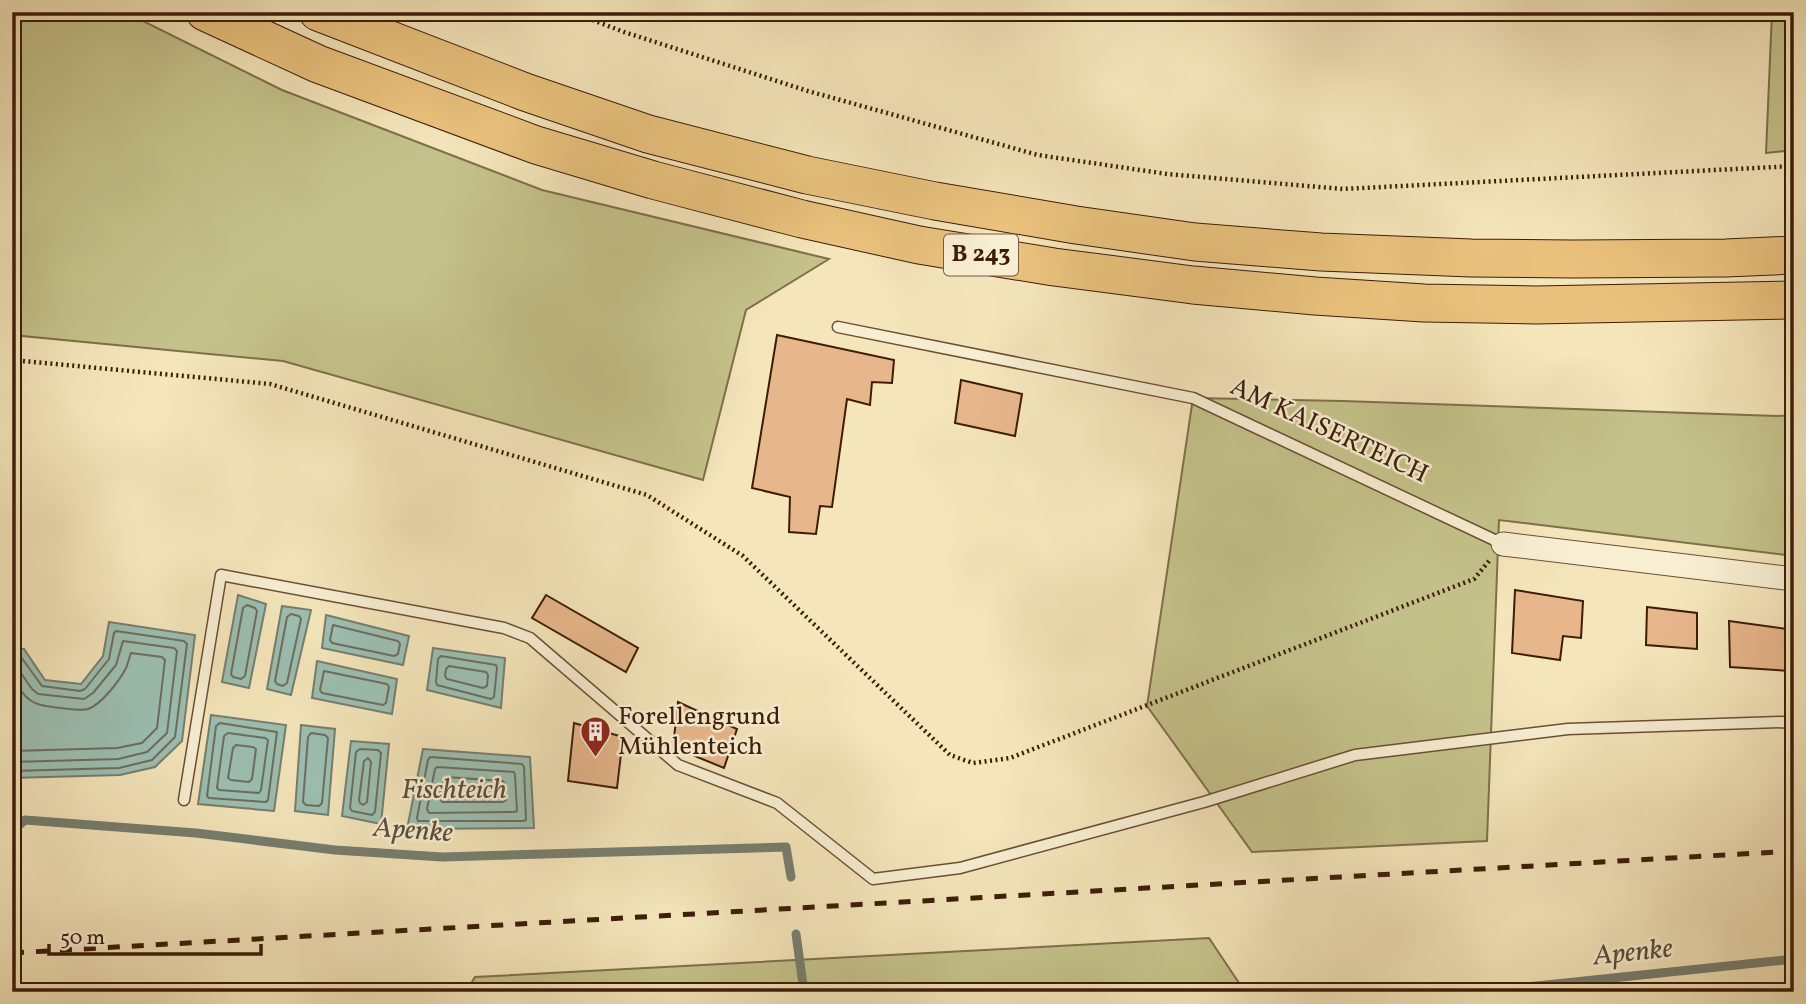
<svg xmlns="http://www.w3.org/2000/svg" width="1806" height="1004" viewBox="0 0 1806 1004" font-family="Vollkorn,serif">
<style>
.green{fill:#c4c28a;stroke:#806f4a;stroke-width:2}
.water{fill:#9cbfb2;stroke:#767e6f;stroke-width:2}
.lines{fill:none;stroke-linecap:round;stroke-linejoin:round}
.shore{stroke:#6c6e5e;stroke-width:2}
.stream{stroke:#767e6f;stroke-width:9}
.building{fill:#e7b68b;stroke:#3d1c0a;stroke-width:2}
.service-casing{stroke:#6b4e36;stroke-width:13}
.minor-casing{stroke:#6b4e36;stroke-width:25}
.trunk-casing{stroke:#3d1c0a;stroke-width:39}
.path{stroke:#3d1c0a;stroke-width:4.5;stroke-dasharray:2 3.5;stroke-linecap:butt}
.service{stroke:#f8eed2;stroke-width:10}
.minor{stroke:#f8eed2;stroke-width:23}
.trunk{stroke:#eac27d;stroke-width:37}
.rail{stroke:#3d1c0a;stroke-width:5;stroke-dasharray:12 12;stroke-linecap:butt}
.labels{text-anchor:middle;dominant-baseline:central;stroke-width:5;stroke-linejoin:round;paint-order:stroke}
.shield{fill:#f8eed2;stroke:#755b46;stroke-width:2}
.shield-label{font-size:24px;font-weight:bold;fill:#3d1c0a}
.street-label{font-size:26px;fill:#3d1c0a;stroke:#f8eed2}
.poi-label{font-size:26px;fill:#3d1c0a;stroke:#f8eed2;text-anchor:start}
.water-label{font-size:28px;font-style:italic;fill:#5a4d3c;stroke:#f8eed2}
</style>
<rect width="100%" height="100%" fill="#f4e5ba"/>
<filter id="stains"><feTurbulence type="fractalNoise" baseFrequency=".00286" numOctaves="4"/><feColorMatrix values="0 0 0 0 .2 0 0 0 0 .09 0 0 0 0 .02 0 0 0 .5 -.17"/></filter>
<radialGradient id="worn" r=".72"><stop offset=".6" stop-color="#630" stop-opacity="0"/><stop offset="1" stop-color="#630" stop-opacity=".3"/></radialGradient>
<!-- green -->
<path class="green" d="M12,12H125L282,90L542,190L829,259L746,310L703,480L283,361L12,335Z
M1772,12H1794V150L1766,153Z
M1193,398L1343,401L1777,416L1794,415V556L1499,520L1487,841L1252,852L1147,706Z
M1209,938L1245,992H466L475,977Z
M1794,983V992H1741Z"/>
<!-- water -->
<path class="water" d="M238,595L266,604L249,688L222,682Z
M282,606L311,610L291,695L267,689Z
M326,615L409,636L403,665L322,648Z
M109,622L195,635L182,741L155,767L120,775L12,778V649H24L45,680L81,684L103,656Z
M433,648L505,658L501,708L427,690Z
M317,661L397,679L392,714L312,698Z
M211,715L286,725L274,811L198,804Z
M301,725L335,729L328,815L295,811Z
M351,741L389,744L381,824L342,816Z
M423,749L530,757L534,828L407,829Z"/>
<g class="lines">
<!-- shore -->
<path class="shore" d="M247,605L255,608L257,611L245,676L241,679L233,677L231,674L243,608Z
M291,614L299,616L301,619L287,683L283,686L277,684L275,681L287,617Z
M333,625L398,641L400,644L398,654L394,656L332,643L330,640Z
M12,655L21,657L42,686L80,691L85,689L109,659L114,633L116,631L184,641L187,644L175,737L152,760L119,768L12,771
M441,656L496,665L497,668L494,697L491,699L437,685L436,682L438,659Z
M12,664L16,666L32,689L38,694L84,699L93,693L116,665L123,641L174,648L177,651L167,733L147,752L118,759L12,762
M449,666L486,672L488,675L487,686L483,688L447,679L445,676L446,669Z
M324,671L387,684L389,687L386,703L383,705L322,693L320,690Z
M12,678C29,703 31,705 61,708C70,709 80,711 88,709C101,705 120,680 126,668C128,664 129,658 131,653L162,657L165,660L157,728L142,743L117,748L12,751
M220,723L277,732L268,800L266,802L209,798L207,796L216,726Z
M228,733L265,738L268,740L261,790L259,793L219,790L217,788L224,736Z
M311,733L325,735L328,738L322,803L319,806L306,805L303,802L308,737Z
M236,745L253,747L256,749L252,779L249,782L231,780L228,778L233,748Z
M360,749L378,750L381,753L375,812L372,815L352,811L350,808L356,752Z
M430,757L522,764L524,767L526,820L523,821H418L417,818L428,760Z
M368,758L371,762L367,802L363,805L360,803L359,800L364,761Z
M437,767L514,772L515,775L517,811L514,812L429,813L427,809L435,769Z
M446,777L503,781L505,784L506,800L503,802H442C438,797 442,782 446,777Z"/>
<!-- stream -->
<path class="stream" d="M12,831L25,820L196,833L335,850L442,857L786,847L791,877
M796,934L804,992
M1478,992L1794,959"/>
</g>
<!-- building -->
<path class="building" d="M777,335L894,360L892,383L872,382L870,405L847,399L832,507L820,506L816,534L789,532L790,497L752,488Z
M961,380L1022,394L1015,436L955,423Z
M1515,590L1583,601L1581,638L1563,636L1560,660L1512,653Z
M546,595L638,648L626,672L532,618Z
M1647,607L1697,613V649L1646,645Z
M1729,621L1794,630L1791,671L1730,667Z
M678,702L737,729L724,768L673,747Z
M574,723L623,737L617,788L568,781Z"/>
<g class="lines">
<defs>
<path id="service" d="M838,327L1193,398L1503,544
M184,800L221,575L504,628L530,638L678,765L777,803L873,879L960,868L1204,802L1355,755L1568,729L1782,722L1794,724"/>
<path id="minor" d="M1503,544L1794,579"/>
<path id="trunk" d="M205,12L318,64L536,145L653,180L802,219L919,245L1054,267L1193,285L1315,296L1424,303L1536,305L1794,300
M318,12L525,92L648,134L807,175L935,201L1076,225L1195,242L1321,252L1471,258L1574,259L1726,258L1794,255"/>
</defs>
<!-- service casing -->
<use href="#service" class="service-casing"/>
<!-- minor casing -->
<use href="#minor" class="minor-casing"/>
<!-- trunk casing -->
<use href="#trunk" class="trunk-casing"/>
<!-- path -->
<path class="path" d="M572,12L624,32L808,91L1038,155L1167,174L1343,189L1794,166
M12,360L270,384L647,495L743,556L950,755L973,763L1010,758L1474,579L1489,561"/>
<!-- service -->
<use href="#service" class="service"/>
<!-- minor -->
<use href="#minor" class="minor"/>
<!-- trunk -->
<use href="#trunk" class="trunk"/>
<!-- rail -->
<path class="rail" d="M12,953L1794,851"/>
</g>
<!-- icons -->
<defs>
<symbol id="building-pin" viewBox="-11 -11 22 30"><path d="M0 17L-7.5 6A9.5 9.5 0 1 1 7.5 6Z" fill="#8f2418" stroke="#f8eed2"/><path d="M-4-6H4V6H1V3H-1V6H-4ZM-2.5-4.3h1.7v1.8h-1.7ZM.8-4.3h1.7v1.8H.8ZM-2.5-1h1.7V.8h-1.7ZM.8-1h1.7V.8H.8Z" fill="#fff"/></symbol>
</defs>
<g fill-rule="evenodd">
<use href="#building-pin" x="578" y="714" width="35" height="47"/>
</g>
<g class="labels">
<!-- shield labels -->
<rect class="shield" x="944" y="234.5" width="74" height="41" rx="5"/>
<g class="shield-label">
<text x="981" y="255">B 243</text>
</g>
<!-- street labels -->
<g class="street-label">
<text transform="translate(1329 431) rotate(25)">AM KAISERTEICH</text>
</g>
<!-- poi labels -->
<g class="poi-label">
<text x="618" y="717">Forellengrund<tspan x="618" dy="30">Mühlenteich</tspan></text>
</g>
<!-- water labels -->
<g class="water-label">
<text x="454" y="790">Fischteich</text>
<text transform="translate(413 831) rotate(4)">Apenke</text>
<text transform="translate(1633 953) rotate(-6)">Apenke</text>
</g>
</g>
<!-- margin -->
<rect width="1806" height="1004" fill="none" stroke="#f4e5ba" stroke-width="42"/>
<rect x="14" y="14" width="1778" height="976" fill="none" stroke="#3d1c0a" stroke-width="3.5"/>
<rect x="21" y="21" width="1764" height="962" fill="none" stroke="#3d1c0a" stroke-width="2"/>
<!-- scale -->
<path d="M49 944v10h212v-10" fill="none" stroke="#3d1c0a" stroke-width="3.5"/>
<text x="60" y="944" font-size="21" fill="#3d1c0a" stroke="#f8eed2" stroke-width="5" paint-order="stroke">50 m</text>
<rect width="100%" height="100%" filter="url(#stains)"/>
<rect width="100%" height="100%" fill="url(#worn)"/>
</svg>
